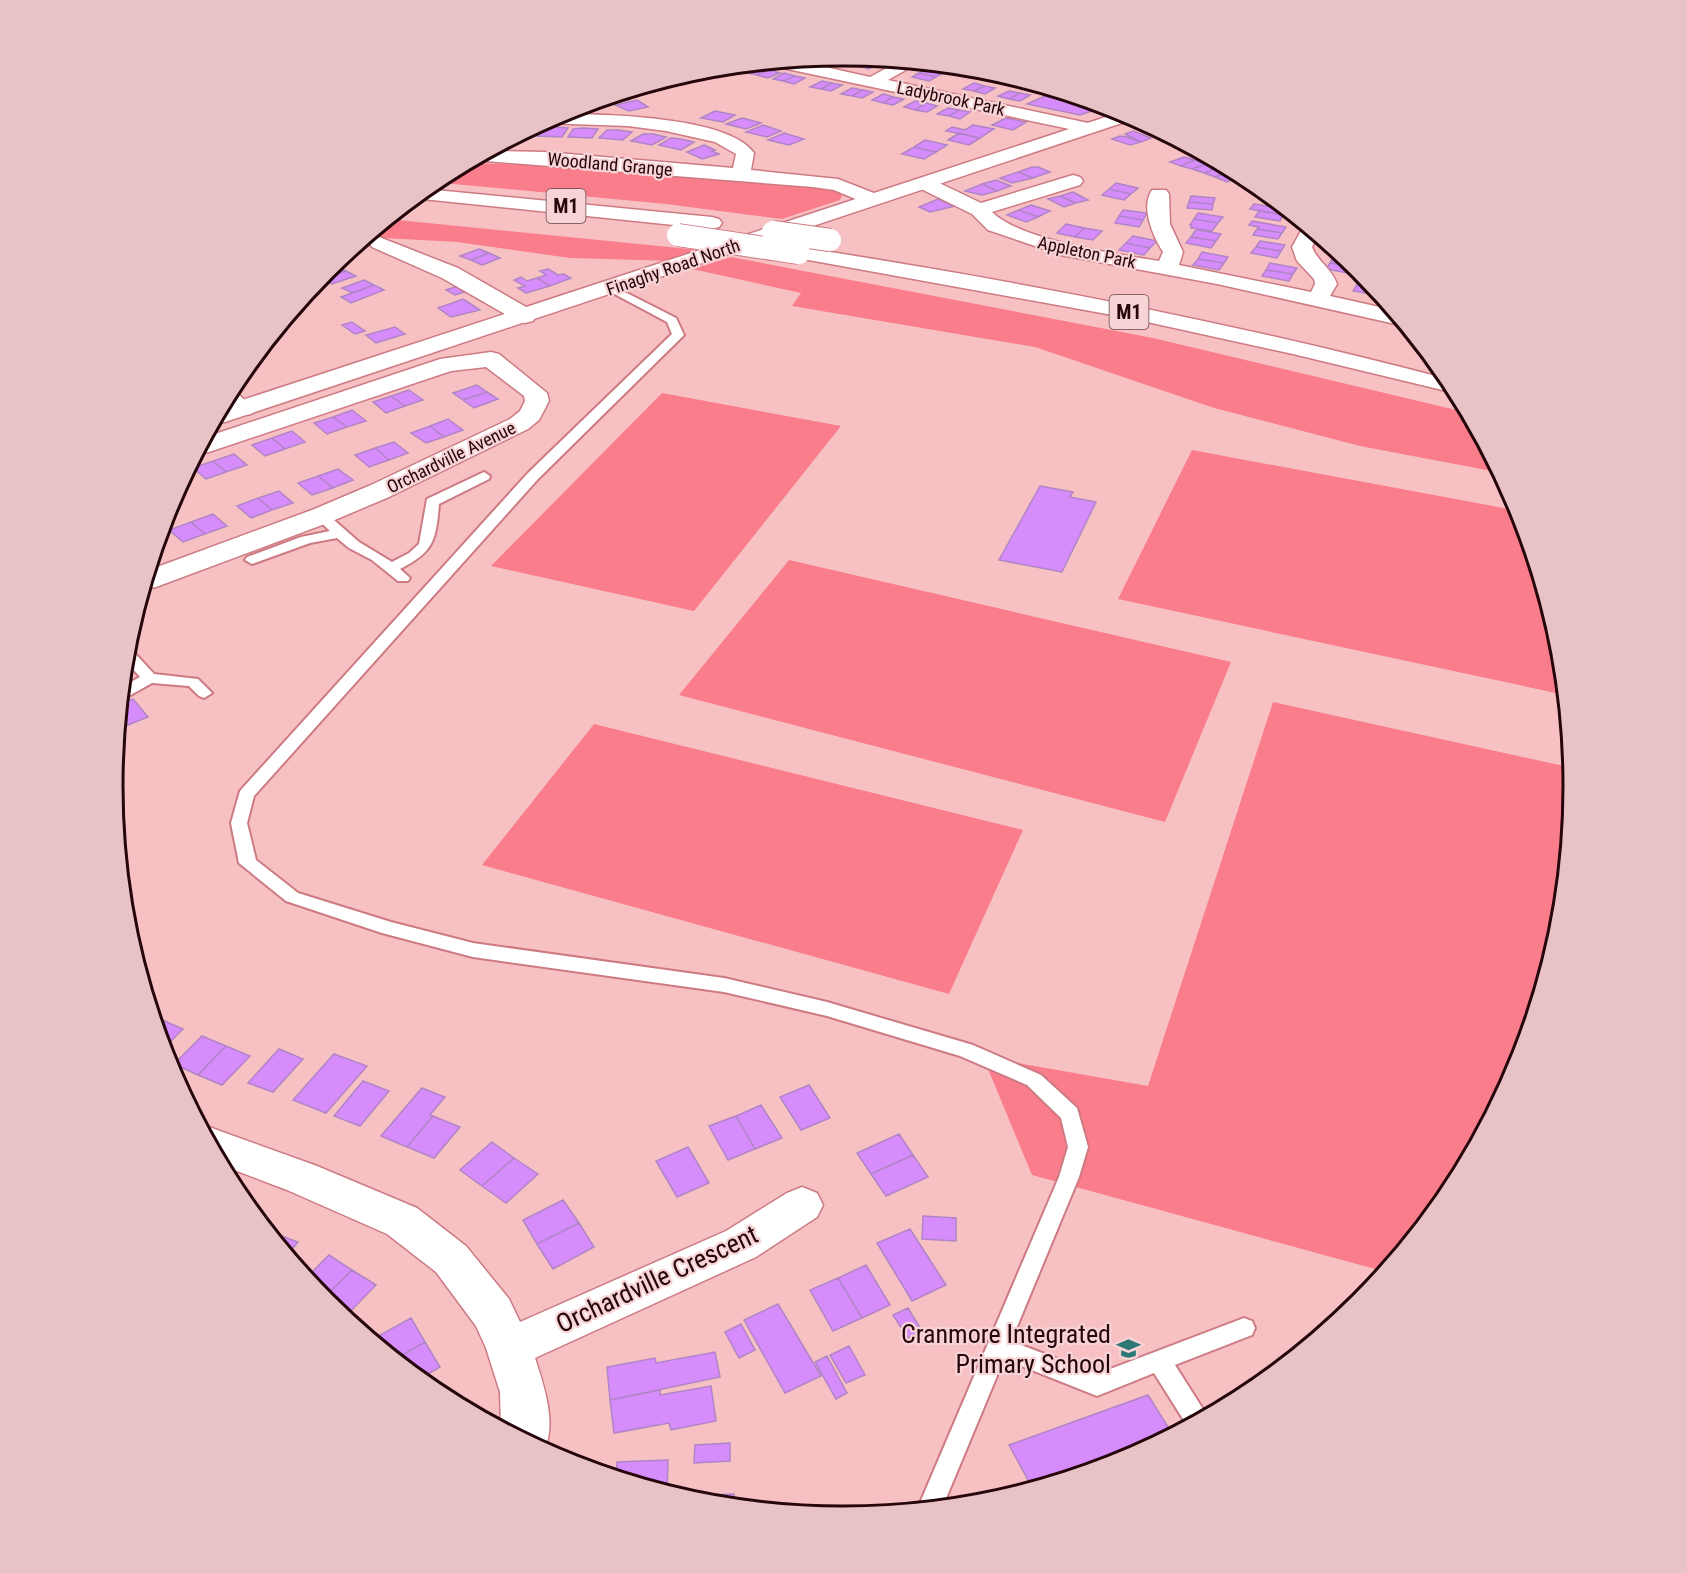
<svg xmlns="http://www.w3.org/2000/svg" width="1687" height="1573" viewBox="0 0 1687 1573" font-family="'Roboto Condensed',sans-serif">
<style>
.green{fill:#fa7d8b}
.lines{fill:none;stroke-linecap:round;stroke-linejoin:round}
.stream{fill:#217cde;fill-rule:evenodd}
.building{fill:#d78cfb;stroke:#b085c6;stroke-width:1.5}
.lane-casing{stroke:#cd7a82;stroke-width:4}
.street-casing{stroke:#cd7a82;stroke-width:3}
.secondary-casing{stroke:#cd7a82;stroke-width:3}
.highway-casing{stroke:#cd7a82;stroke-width:3}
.lane{fill:#fff;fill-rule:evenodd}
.street{fill:#fff;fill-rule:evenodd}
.secondary{fill:#fff;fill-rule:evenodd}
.highway{fill:#fff;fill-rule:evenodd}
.highway-bridge-casing{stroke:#cd7a82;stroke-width:24;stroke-linecap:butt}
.highway-bridge{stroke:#fff;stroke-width:22}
.labels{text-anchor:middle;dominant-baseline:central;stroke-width:4.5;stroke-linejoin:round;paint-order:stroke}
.far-street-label{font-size:18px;fill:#24060b;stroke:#f8d3d5}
.shield{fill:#f8d3d5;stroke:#644448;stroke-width:1.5}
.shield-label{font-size:20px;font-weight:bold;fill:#24060b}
.near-street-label{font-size:26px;fill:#24060b;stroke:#f8d3d5}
.near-poi-label{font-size:26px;fill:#24060b;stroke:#f8d3d5;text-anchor:end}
.rim{fill:none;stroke:#24060b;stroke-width:3}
</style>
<rect width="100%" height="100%" fill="#f7c1c4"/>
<!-- green -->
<path class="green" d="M466,163L570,166L818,187L839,192L842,196L840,200L782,219L666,204L433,182Z
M388,219L699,250L675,261L570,258L457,242L366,237Z
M731,257L1153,338L1469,413L1512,493L1500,491L1497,472L1360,446L1214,408L1035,347L792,306L801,293L692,269Z
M662,393L841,426L694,611L491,566Z
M1192,450L1520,511L1561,644L1565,695L1118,599Z
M789,560L1231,662L1165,822L679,695Z
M1273,702L1573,768L1574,787L1560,929L1519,1067L1451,1193L1386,1272L1032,1175L983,1057L1148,1086Z
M594,724L1023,830L949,994L482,865Z"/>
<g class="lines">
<!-- stream -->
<path class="stream" d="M493,149L494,152H490L489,151Z"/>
</g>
<!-- building -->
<path class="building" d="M867,58H868L883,61L876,65L860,61Z
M860,61L876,65L869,69L853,65Z
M759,68L769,70L757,75L747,73Z
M769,70L780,73L768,78L757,75Z
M926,70L943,73L936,77L919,73Z
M784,73L795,76L783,81L773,79Z
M919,73L936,77L929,81L912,77Z
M795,76L805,78L794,84L783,81Z
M822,81L832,83L821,89L810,87Z
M832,83L842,85L831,91L821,89Z
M974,83L985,86L974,91L963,89Z
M985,86L995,88L985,94L974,91Z
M852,88L863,90L852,96L841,94Z
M863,90L873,92L862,98L852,96Z
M1009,91L1020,93L1009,99L998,96Z
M1054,92L1069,95L1107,106L1080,115L1027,104Z
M1020,93L1030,95L1020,101L1009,99Z
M621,94L628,100L608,103L601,100Z
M883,94L893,97L883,103L872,100Z
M893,97L904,99L893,105L883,103Z
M637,100L648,107L629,111L615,105Z
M915,101L926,103L915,110L904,107Z
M926,103L937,106L927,112L915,110Z
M948,108L959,110L949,116L937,114Z
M959,110L970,112L960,119L949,116Z
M715,111L735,115L723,122L701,118Z
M742,118L761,123L746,129L726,124Z
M1006,118L1026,122L1013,130L992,125Z
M763,125L781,131L767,137L746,132Z
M973,125L994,129L980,138L946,131L952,127L965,130Z
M543,128L553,127L568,128L562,137L537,136Z
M573,129L583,128L598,129L592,138L568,137Z
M607,130H618L632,132L623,140L599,138Z
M1133,131L1151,138L1141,142L1125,134Z
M784,133L804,139L789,145L768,140Z
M959,133L980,138L969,145L948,140Z
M643,134H653L666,137L652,145L631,141Z
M1120,136L1127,137L1141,142L1130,145L1112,139Z
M671,138L681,139L694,142L681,150L659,145Z
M925,140L947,145L936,152L914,147Z
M704,145L715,150L712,151L719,154L702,159L687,152Z
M914,147L936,152L924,159L902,154Z
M1184,157L1195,160L1181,166L1170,162Z
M1195,160L1206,164L1192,169L1181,166Z
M1206,164L1217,168L1204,173L1192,169Z
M1032,167H1038L1050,172L1033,178L1018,172Z
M1217,168L1229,172L1215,177L1204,173Z
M1018,172L1033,178L1012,183L1000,178Z
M1229,172L1240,176L1227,182L1215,177Z
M996,180L1011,186L997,191L982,184Z
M1116,183L1138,188L1131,194L1109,189Z
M982,184L997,191L982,195L965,191Z
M1109,189L1131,194L1124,200L1102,195Z
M1073,192L1088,200L1076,203L1060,196Z
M1060,196L1076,203L1064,207L1048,199Z
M1191,196L1215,198L1213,204L1189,202Z
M938,199L955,206L930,212L919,207Z
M1189,202L1213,204L1212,210L1187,208Z
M1254,204L1286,209H1287L1283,215L1250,209Z
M1031,205L1050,211L1038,217L1019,210Z
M1019,210L1038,217L1026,222L1007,215Z
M1123,210L1147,213L1143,220L1119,216Z
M1259,211L1283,215L1280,221L1255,217Z
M1198,213L1223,217L1218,223L1194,219Z
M1119,216L1143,220L1139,227L1115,223Z
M1194,219L1218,223L1212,231L1191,228L1192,226L1190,225Z
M1252,221L1286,227L1282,233L1257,229L1259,227L1249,225Z
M1066,224L1084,228L1075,237L1057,233Z
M1084,228L1102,231L1093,240L1075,237Z
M1257,229L1282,233L1278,239L1253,235Z
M1199,230L1221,234L1216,241L1191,237L1195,231Z
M1133,236L1157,241L1150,248L1126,243Z
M1191,237L1216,241L1211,248L1186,243Z
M1260,241L1285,245L1281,251L1256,247Z
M1126,243L1150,248L1144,255L1119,250Z
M1256,247L1281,251L1277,258L1251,253Z
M479,249L489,253L471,260L460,256Z
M1202,252L1228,257L1224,263L1198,259Z
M489,253L500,258L482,265L471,260Z
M1334,256L1347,258L1357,267L1330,263Z
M1198,259L1224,263L1219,270L1193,265Z
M1270,263L1297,268L1293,274L1266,270Z
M1330,263L1357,267L1353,274L1326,269Z
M336,266L346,271L320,278L328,268Z
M548,269L558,275L564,274L571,278L550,286L537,278L546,275L540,271Z
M1266,270L1293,274L1289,281L1262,276Z
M346,271L356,276L332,284L322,279Z
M521,277L527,281L537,278L550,286L526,293L518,288L525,286L514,280Z
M364,280L374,285L353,293L342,288Z
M1359,281L1371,283L1375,288L1371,294L1353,291Z
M374,285L384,290L351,303L341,297Z
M458,286L467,291L455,295L446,290Z
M463,299L480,310L451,317L438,308Z
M352,322L365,331L355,334L342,325Z
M395,327L405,334L376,343L366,335Z
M477,385L487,392L463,400L453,393Z
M409,390L423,400L405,406L391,396Z
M487,392L498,399L474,408L463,400Z
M391,396L405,406L386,413L373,402Z
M352,410L366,421L347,427L333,417Z
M333,417L347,427L327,434L314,423Z
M448,419L463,430L444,437L430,426Z
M430,426L444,437L426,443L411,433Z
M292,431L305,442L285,449L272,438Z
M272,438L285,449L265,456L252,445Z
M394,442L408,453L389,460L375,448Z
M375,448L389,460L369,467L355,455Z
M234,454L247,465L226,472L213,461Z
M213,461L226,472L206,479L193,468Z
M338,469L353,480L333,488L318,476Z
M318,476L333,488L312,495L298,483Z
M1040,486L1073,492L1070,497L1096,502L1062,572L999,560Z
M279,491L293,503L272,510L258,498Z
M258,498L272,510L251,518L237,506Z
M213,514L227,526L205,534L191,522Z
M191,522L205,534L183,542L169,530Z
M133,699L148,717L118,729L121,704Z
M160,1019L183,1029L163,1049L155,1023Z
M202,1036L226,1046L198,1075L174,1064Z
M226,1046L250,1056L222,1085L198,1075Z
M279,1049L303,1059L273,1092L248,1083Z
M334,1054L367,1066L326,1113L293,1100Z
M363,1081L389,1091L360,1126L334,1116Z
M809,1085L830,1118L801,1130L780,1097Z
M422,1088L445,1097L430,1115L433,1116L407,1147L381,1136Z
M761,1105L782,1138L755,1149L736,1116Z
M433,1116L460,1127L434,1158L407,1147Z
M736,1116L755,1149L728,1160L709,1126Z
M899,1134L913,1155L871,1174L857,1153Z
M492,1142L514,1158L482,1186L460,1170Z
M688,1147L709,1183L677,1197L656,1161Z
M913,1155L928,1177L886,1196L871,1174Z
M514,1158L538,1174L506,1203L482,1186Z
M563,1200L579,1223L537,1244L523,1220Z
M923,1216L956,1218V1241L922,1239Z
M579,1223L594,1247L553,1269L537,1244Z
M910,1229L946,1285L912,1301L877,1243Z
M271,1232L298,1242L287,1255L269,1234Z
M329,1255L352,1270L323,1299L306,1278Z
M866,1265L890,1305L862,1318L838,1278Z
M352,1270L376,1285L344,1318L323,1299Z
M838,1278L862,1318L833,1331L810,1290Z
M778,1304L821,1376L785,1393L744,1320Z
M908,1308L922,1331L908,1338L893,1315Z
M411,1318L425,1342L395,1359L371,1340Z
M741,1324L755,1350L739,1358L725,1332Z
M425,1342L440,1367L419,1379L395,1359Z
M849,1346L865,1375L846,1383L830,1355Z
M715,1352L720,1377L610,1400L607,1367L655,1358L656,1363Z
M827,1356L847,1393L836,1399L815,1362Z
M711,1386L716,1421L671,1430L669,1423L614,1433L610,1400L660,1390V1395Z
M1148,1395L1173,1435L1123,1462L1033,1489L1009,1445Z
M730,1443V1461L694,1463L695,1445Z
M668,1460L667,1493L616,1478L617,1462Z
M734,1494V1507L701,1503L677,1496Z"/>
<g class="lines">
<defs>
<path id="lane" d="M611,285L676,318L684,335L538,479L254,796L247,823L256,860L298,893L391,922L473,943L724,978L827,1002L973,1045L1041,1075L1077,1108L1088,1147L1079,1177L1011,1341L1097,1374L1244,1318L1252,1321L1255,1328L1252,1335L1175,1365L1208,1417L1188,1427L1154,1373L1097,1396L1004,1359L942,1508L917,1510L1059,1177L1068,1147L1061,1118L1027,1085L960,1056L827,1016L724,992L473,957L382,933L286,901L239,863L231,823L240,791L528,473L672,334L667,322L607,290L606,288Z
M484,472L490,476L489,479L439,504C436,540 434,552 400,569L410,578L408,581H398L372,560L349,548L337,538L310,543L252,564L245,560L247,557L301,537L330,531L314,516L321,512L326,513L359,542L392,562L409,553L419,544L427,499Z
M126,648L131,649L154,674L198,679L212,693L204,698L199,696L189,686L152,683L127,697L121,698L122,687L140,677L125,660Z"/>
<path id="street" d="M794,60L870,77L900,61L918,63L888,80L1088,123L1094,124L1097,128L1094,132L1088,133L778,67L770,63Z
M1125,112L1158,130L1152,131L1118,121L1115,117L1118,113Z
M559,114C602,114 729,116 754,153L751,170L838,179L879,195L882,199L879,203H865L834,190L813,187L473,160L490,151L545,152L733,168L736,154L715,142L666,131L628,126L543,123Z
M1073,175L1080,177L1083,181L1080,185L992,212C1022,241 1117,254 1159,261L1163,252C1153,236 1140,207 1152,190H1166L1169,194L1170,224L1183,252L1179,265L1311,292L1315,284L1314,279L1297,261L1292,247L1305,224L1318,235L1312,247C1318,262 1332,269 1337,284L1330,296L1393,310L1405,324L1400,325L1217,284L1061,255L988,230L972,214L917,187L914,183L917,179H931L981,203Z
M379,237L458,268L533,311L536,316L533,321L525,323L517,321L442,278L372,247L369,243L372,239Z
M491,352L499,354L547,393L549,401L539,420L528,429L389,497L330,522L156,587L143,589L149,570L312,510L371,485L510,419L520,411L525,401L524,396L486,367L451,371L209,452L197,454L206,437L440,359Z
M230,391L236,392L254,409L251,414C238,417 232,413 222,405Z
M209,1127L317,1166L417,1208L466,1246L509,1299L520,1322L726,1231L787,1193L802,1187L817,1193L823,1205L817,1217L756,1257L535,1358C544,1386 557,1423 544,1451L501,1428L500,1392L486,1348L476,1326L436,1272L387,1234L287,1190L221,1165L202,1129Z"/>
<path id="secondary" d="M1124,111L1137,118L225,422L213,424L221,407Z"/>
<path id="highway" d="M425,189L712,217L719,219L722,223L719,227L712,229L413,198Z
M799,247C1018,281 1236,323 1451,380L1459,394L1293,354L1129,318L792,257L789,253L792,249Z"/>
</defs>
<!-- lane casing -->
<use href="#lane" class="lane-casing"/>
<!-- street casing -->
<use href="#street" class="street-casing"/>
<!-- secondary casing -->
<use href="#secondary" class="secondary-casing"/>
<!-- highway casing -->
<use href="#highway" class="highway-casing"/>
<!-- lane -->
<use href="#lane" class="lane"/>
<!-- street -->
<use href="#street" class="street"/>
<!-- secondary -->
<use href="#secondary" class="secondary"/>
<!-- highway -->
<use href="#highway" class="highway"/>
<defs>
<path id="highway-bridge" d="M773,232L830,240
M678,235L799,253"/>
</defs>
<!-- highway-bridge casing -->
<use href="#highway-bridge" class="highway-bridge-casing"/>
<!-- highway-bridge -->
<use href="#highway-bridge" class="highway-bridge"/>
</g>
<!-- icons -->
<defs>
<symbol id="school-bare" viewBox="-9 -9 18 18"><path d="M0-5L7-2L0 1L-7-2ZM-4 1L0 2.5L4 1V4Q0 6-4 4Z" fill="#2d7776" stroke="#f8d3d5" stroke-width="2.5" paint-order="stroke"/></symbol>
</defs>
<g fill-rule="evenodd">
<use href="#school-bare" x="1112" y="1332" width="33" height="33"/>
</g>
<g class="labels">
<!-- far-street labels -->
<g class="far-street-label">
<text transform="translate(951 98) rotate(12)">Ladybrook Park</text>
<text transform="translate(610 164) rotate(5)">Woodland Grange</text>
<text transform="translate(1087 252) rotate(12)">Appleton Park</text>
<text transform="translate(673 267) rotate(-19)">Finaghy Road North</text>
<text transform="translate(451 457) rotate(-26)">Orchardville Avenue</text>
</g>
<!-- shield labels -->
<g class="shield">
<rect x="546.5" y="189" width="39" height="34" rx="4.5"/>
<rect x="1109.5" y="295" width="39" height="34" rx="4.5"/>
</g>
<g class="shield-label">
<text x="566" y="206">M1</text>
<text x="1129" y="312">M1</text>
</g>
<!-- near-street labels -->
<g class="near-street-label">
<text transform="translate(657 1279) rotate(-25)">Orchardville Crescent</text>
</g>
<!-- near-poi labels -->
<g class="near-poi-label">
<text x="1111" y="1334">Cranmore Integrated<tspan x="1111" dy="30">Primary School</tspan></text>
</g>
</g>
<!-- crop -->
<path d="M0 0H1687V1573H0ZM123 786a720 720 0 1 1 1440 0a720 720 0 1 1-1440 0Z" fill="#e7c3c5" fill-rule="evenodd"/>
<path class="rim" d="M123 786a720 720 0 1 1 1440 0a720 720 0 1 1-1440 0Z"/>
</svg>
